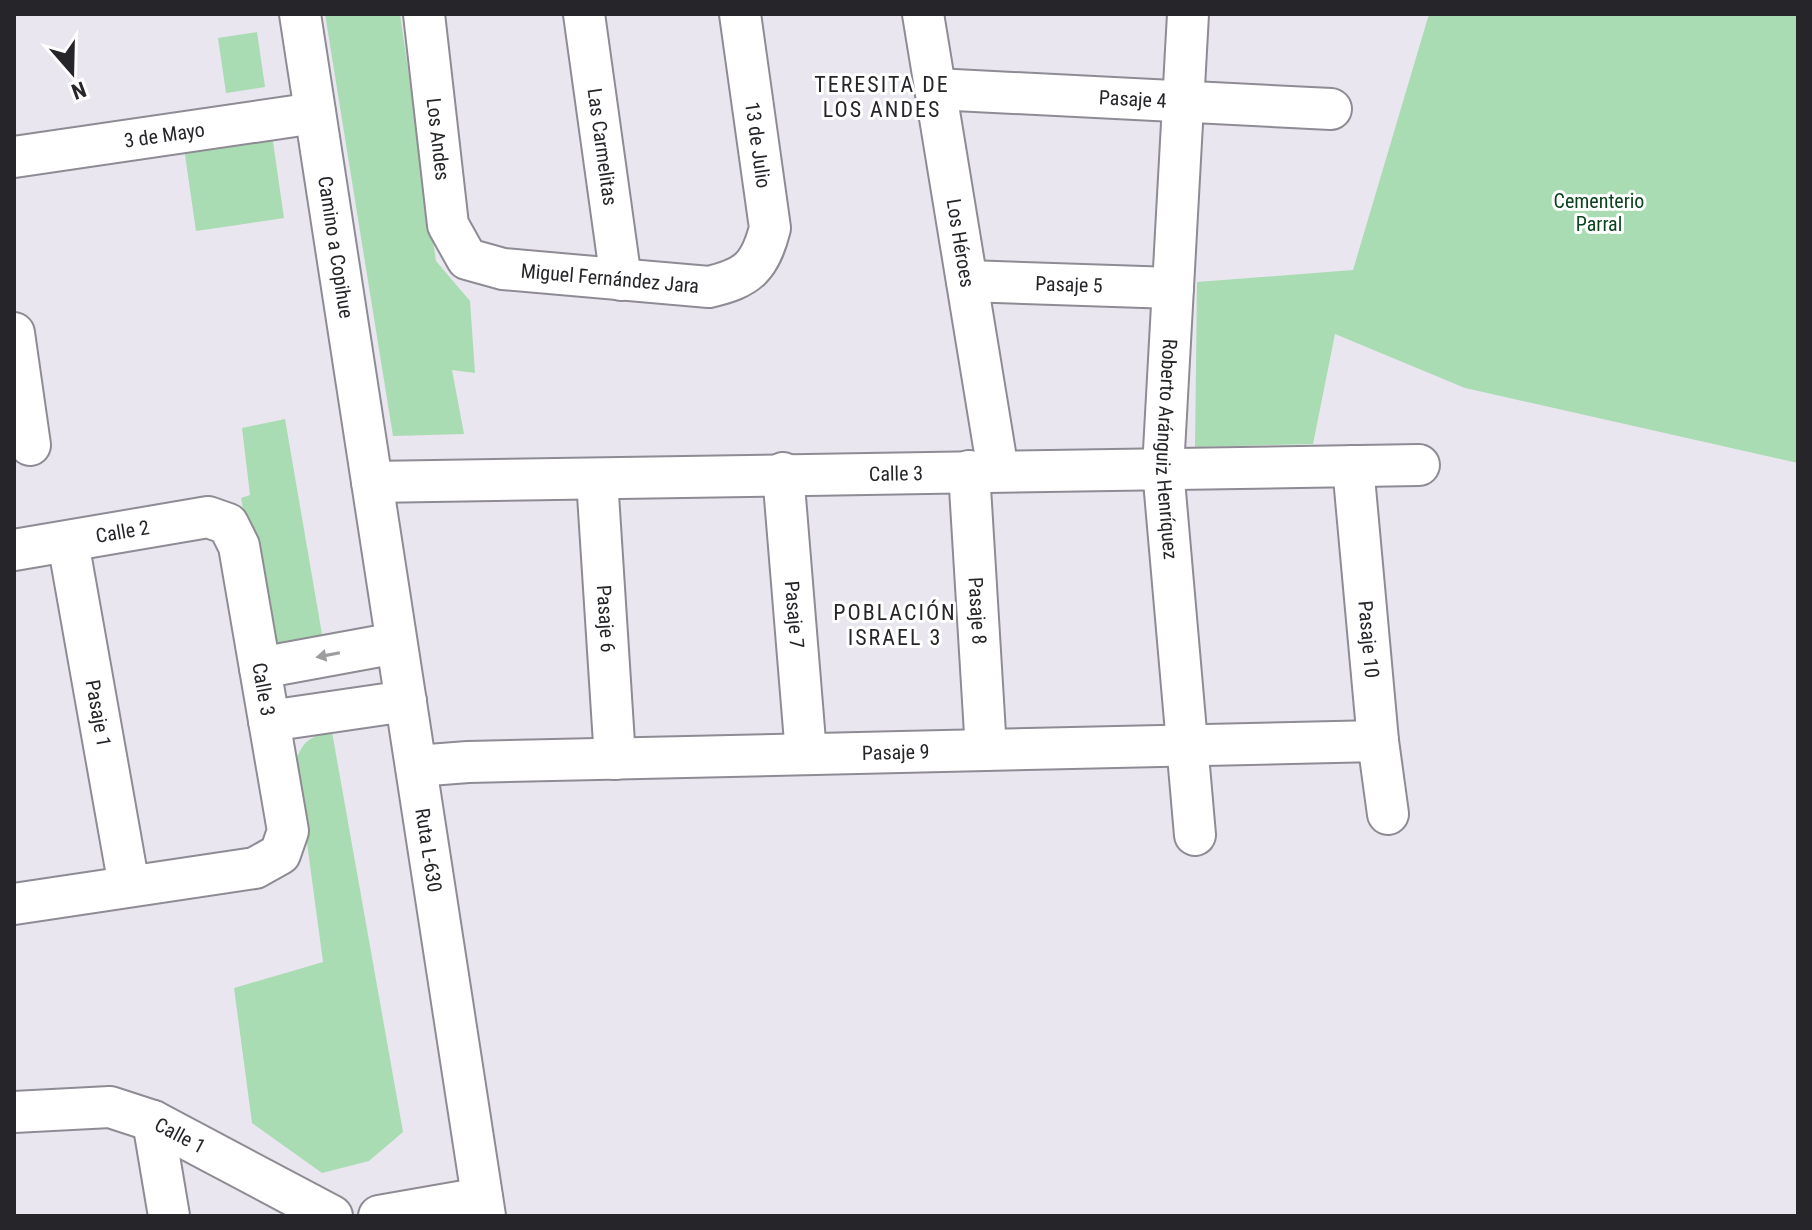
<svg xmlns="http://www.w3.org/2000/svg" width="1812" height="1230" viewBox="0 0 1812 1230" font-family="'Roboto Condensed',sans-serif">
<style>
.green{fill:#a9dcb3}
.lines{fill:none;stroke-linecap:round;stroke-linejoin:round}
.minor-casing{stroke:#8e8b94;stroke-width:44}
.minor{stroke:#fff;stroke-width:40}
.oneway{fill:#9d9d9f}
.labels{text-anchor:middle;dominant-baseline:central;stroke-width:6;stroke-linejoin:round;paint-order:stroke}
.street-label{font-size:20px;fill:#262529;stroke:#fff}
.park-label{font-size:20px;fill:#0c431f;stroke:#fff}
.neighbourhood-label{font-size:22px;letter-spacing:2px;fill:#262529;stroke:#fff}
</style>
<rect width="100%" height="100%" fill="#e9e6ef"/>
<!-- green -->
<path class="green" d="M325,14H400L436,261L470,301L475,373L452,370L464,434L393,436Z
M1429,14H1798V463L1465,388L1335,334L1313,444L1195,447L1197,282L1353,270Z
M257,32L265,87L226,93L218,38Z
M272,135L284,218L196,231L184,148Z
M285,419L323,640L277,648L266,636L241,498L250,495L242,428Z
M332,732L403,1132L369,1161L322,1173L252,1123L234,988L323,962L296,761C303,740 311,736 332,732Z"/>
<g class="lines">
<defs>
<g id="minor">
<path id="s1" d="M300,14L485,1216"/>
<path id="s2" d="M424,14L448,225L467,259L503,269L709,287C748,278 760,267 770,228L740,14"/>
<path id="s3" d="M584,14L621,280"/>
<path id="s4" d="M923,14L998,471"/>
<path id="s5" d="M1188,14L1163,469L1195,835"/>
<path id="s6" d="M935,89L1331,109"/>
<path id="s7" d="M14,157L315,113"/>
<path id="s8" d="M967,281L1173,288"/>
<path d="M14,333L30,445"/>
<path id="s9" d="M1353,466L1378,741L1388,814"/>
<path id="s10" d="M969,471L986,750"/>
<path id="s11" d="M783,473L806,754"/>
<path id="s12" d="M597,479L615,759"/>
<path id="s13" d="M372,482L1419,465"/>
<path id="s14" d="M68,542L129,886"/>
<path id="s15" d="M14,550L208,517L228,524L239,546L288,831L280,854L255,868L14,904"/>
<path d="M260,668L396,643"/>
<path d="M269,721L406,701"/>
<path id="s16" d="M416,766L468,762L1378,741"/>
<path id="s17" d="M14,1112L110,1107L153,1121L332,1216"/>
<path d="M153,1121L169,1216"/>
<path d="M379,1216L482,1198"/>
</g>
</defs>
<!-- minor casing -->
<use href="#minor" class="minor-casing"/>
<!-- minor -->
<use href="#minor" class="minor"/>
</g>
<!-- one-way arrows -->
<defs><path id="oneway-solid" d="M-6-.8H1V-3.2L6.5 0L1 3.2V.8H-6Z" transform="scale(2)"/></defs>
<use class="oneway" href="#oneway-solid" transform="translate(328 655) rotate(169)"/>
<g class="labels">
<!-- street labels -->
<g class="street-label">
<text stroke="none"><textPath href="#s6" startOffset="198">Pasaje 4</textPath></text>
<text stroke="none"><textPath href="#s7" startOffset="152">3 de Mayo</textPath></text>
<text stroke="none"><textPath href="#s2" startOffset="126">Los Andes</textPath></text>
<text transform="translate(758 145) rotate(82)">13 de Julio</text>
<text stroke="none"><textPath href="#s3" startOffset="134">Las Carmelitas</textPath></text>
<text stroke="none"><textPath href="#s4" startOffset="232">Los Héroes</textPath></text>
<text stroke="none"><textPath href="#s1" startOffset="236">Camino a Copihue</textPath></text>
<text stroke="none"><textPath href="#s2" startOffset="396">Miguel Fernández Jara</textPath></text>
<text stroke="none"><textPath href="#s8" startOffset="102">Pasaje 5</textPath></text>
<text stroke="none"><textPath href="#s5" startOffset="436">Roberto Aránguiz Henríquez</textPath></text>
<text stroke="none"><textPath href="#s13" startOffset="524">Calle 3</textPath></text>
<text stroke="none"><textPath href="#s15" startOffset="110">Calle 2</textPath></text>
<text stroke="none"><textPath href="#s10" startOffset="140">Pasaje 8</textPath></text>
<text stroke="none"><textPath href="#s11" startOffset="142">Pasaje 7</textPath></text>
<text stroke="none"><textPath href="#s12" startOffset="140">Pasaje 6</textPath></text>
<text stroke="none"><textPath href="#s9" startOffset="174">Pasaje 10</textPath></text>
<text stroke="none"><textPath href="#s15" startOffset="388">Calle 3</textPath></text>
<text stroke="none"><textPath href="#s14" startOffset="174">Pasaje 1</textPath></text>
<text stroke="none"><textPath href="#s16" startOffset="480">Pasaje 9</textPath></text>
<text stroke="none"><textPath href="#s1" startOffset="846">Ruta L-630</textPath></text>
<text stroke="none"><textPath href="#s17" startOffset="172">Calle 1</textPath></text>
</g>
<!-- park labels -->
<g class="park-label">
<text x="1599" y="201">Cementerio<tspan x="1599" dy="23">Parral</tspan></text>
</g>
<!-- neighbourhood labels -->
<g class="neighbourhood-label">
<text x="882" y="84">TERESITA DE<tspan x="882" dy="25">LOS ANDES</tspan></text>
<text x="895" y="612">POBLACIÓN<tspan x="895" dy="25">ISRAEL 3</tspan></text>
</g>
</g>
<!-- border -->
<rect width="1812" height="1230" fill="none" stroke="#262529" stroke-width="32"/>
<!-- north arrow -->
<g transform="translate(72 72) rotate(160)" stroke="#ffffff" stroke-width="6" paint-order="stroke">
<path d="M0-6L14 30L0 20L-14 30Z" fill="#262529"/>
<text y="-12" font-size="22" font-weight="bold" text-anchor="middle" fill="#262529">N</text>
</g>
</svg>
